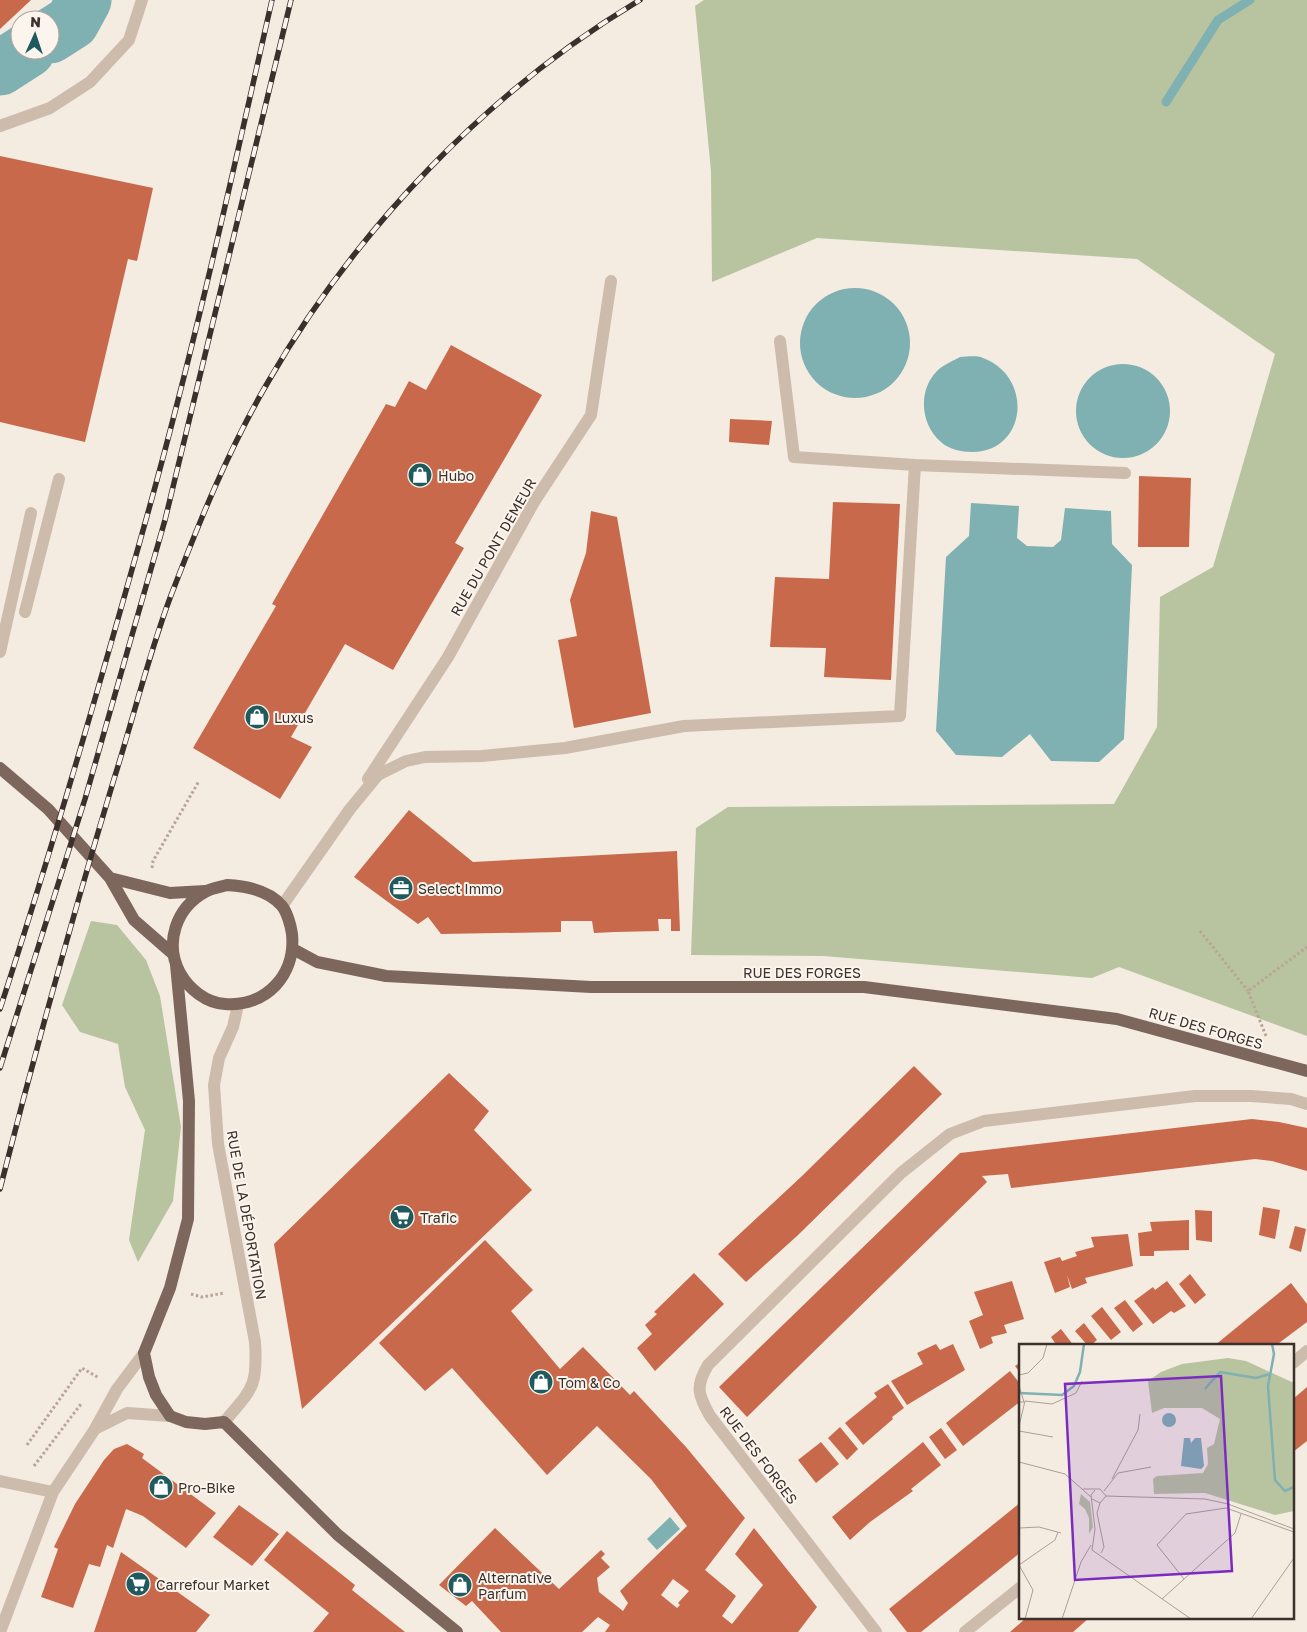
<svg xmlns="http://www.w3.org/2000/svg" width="1307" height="1632" viewBox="0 0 1307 1632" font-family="'Golos Text',sans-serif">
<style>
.green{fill:#b8c4a0}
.water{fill:#7fb0b2}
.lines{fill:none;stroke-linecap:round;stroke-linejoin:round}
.stream{stroke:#7fb0b2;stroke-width:9}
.river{stroke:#7fb0b2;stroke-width:55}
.building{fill:#c8694b;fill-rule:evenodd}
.path{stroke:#b9a596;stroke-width:3;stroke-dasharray:2.5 2.5;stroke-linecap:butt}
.minor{stroke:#cdbbac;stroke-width:12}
.major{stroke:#7d675c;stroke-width:12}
.rail-casing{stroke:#3b302b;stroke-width:5.5}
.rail{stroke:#fbf5ee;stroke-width:4;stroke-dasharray:11;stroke-linecap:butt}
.labels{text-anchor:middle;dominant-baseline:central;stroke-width:4;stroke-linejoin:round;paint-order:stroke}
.poi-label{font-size:14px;fill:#3b302b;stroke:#fbf5ee;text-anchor:start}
.street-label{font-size:14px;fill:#3b302b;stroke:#fbf5ee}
.inset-river{fill:none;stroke:#7fb0b2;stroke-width:2.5}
.inset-road{fill:none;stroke:#aaa098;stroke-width:1}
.view{fill:#7b2cbf;fill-opacity:0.15;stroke:#7b2cbf;stroke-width:2.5}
.inset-edge{fill:none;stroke:#3b302b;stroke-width:2.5}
</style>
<rect width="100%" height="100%" fill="#f4ebe1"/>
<!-- green -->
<path class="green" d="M704,0H1307V1036L1119,967L1092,978L823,956L691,955L696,828L728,807L1114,804L1157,727L1160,597L1213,567L1275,354L1137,259L817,238L712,282L711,171L695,6Z
M91,921L117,925L146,960L160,996L181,1127L173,1201L138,1262L129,1240L145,1130L125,1087L118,1044L80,1032L62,1005Z"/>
<!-- water -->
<path class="water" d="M800 343a55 55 0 1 1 110 0a55 55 0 1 1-110 0Z
M960,357C967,357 976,355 983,358C1034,377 1027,452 972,452C962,452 948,449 941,442C920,424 918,390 937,371C943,365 953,361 960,357Z
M1076 411a47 47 0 1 1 94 0a47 47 0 1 1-94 0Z
M971,503L1019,506L1017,538L1027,546L1053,547L1061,540L1065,508L1111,511L1112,544L1132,565L1124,739L1099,762L1051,761L1030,734L1002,757L956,755L936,731L946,557L969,536Z
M670,1517L680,1529L657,1550L647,1539Z"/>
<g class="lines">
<!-- stream -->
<path class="stream" d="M1166,102L1218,20L1250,0"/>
<!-- river -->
<path class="river" d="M50,36L72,22L84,0
M0,68L28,50"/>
</g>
<!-- building -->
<path class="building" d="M0,0H31L0,29Z
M0,156L153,188L137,261L128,259L85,442L0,422Z
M451,345L542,395L455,543L464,548L393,670L345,644L291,737L312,747L280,799L193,748L276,606L272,604L386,404L395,407L409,381L426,390Z
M730,419L772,421L769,445L729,442Z
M1139,476L1191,478L1189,547H1138Z
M833,502L900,504L891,680L824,677L826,648L770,647L775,577L829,579Z
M591,511L617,517L651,713L574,728L558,640L577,636L570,600L586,553Z
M409,810L473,862L677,851L680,931H671V919H658L659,931L615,932L594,933L592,921H561V932L441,934L428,917L418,924L354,877Z
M914,1066L942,1094L797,1236L746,1282L718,1254L802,1176Z
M449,1073L489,1111L474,1130L532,1190L302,1409L274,1244Z
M1252,1119L1279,1122L1307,1128V1171L1272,1161L1255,1159L1011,1188L1008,1174L982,1176L987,1182L747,1417L719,1387L960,1153Z
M1263,1207L1280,1210L1275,1239L1259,1235Z
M1195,1210L1212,1211V1242L1196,1240Z
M1189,1220V1250L1154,1251V1256H1140L1138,1233L1152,1231L1150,1222Z
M1295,1226L1306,1229L1301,1252L1289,1248Z
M1128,1234L1133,1266L1085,1278L1087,1283L1072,1289L1067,1275L1070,1287L1055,1293L1044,1262L1060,1257L1062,1261L1077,1256L1075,1252L1094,1247L1091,1237Z
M485,1240L533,1290L511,1311L560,1369L583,1347L630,1395L634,1391L686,1447L745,1518L705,1570L736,1596L722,1616L732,1624L763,1585L735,1554L754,1528L817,1607L798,1632H605L610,1625L598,1617L582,1632H501L472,1601L466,1606L439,1585L495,1528L559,1589L601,1550L605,1554L601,1558L610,1567L597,1578L599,1592L623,1611L628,1603L620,1591L687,1526L651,1479L597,1426L547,1475L452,1368L425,1391L379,1343ZM673,1579L689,1591L678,1603L680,1605L677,1608L661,1595Z
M694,1273L724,1304L655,1371L637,1348L652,1334L645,1325L657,1314L654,1312Z
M1190,1274L1206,1295L1195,1304L1179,1284Z
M1012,1281L1024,1319L1004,1325L1007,1333L991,1337L993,1343L980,1349L969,1321L983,1315L974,1292Z
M1167,1281L1186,1306L1174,1313L1171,1311L1153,1324L1134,1301L1153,1287L1155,1290Z
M1291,1283L1307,1304V1322L1275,1346H1214Z
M1125,1300L1143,1324L1133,1332L1114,1308Z
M1102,1307L1121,1332L1111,1340L1091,1316Z
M1084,1323L1097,1340L1090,1346H1088L1075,1331Z
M1061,1329L1074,1346H1057L1051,1337Z
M936,1344L940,1350L953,1344L965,1370L907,1405L891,1381L923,1364L917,1353Z
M1021,1362V1374L1015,1366Z
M1010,1371L1021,1385V1401L963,1446L946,1423Z
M888,1384L904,1408L892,1417L893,1419L863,1445L845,1423L877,1397L874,1393Z
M1307,1387V1441L1293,1452V1399Z
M840,1427L858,1449L847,1460L828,1438Z
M941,1428L957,1450L945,1459L929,1437Z
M821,1442L839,1464L816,1483L798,1460Z
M923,1442L941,1465L911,1489L913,1491L870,1522L850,1540L832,1517Z
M127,1444L144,1454L142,1458L216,1513L186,1548L143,1516L126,1509L113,1548L107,1545L100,1567L89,1564L73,1608L41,1597L57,1552L58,1549L54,1547L75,1504L104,1460L114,1449Z
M1021,1502V1552L921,1632H907L889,1609Z
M239,1505L279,1534L252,1566L213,1537Z
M287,1531L355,1585L352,1590L405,1632H313L329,1613L264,1560Z
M121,1552L210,1615L196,1632H94Z
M1089,1618L1073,1632H1010L1026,1618Z"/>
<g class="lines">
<!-- path -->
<path class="path" d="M152,868L153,861L199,781
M1200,931L1248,991
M1266,1036L1248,991L1307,947
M191,1294L202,1297L224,1293
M27,1445L82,1368L99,1378
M34,1466L81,1404"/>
<!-- minor -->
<path class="minor" d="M0,126L50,108L90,82L129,40L142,0
M780,341L794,457L915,465L1125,473
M25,612L59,479
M0,652L31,513
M368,779L448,657L534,502L591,415L611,281
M282,906L350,809L378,775L406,761L425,757L482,756L565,748L684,726L900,716L915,465
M1293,1363L1307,1351
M224,1422C252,1389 258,1387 255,1342L218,1144L214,1085L219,1058L233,1027L238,1005
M95,1429L127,1413L170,1416
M0,1481L53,1492
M0,1632L53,1492L95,1429L117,1389L144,1353
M876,1632L710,1416C698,1394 695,1387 708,1365L901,1173L950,1134L984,1121L1195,1096H1251L1291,1099L1307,1104
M965,1632L1021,1587"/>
<!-- major -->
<path class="major" d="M0,768L48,809L110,878L134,920L173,954
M110,878L170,893L205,891
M227,885C245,886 269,890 282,906C287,912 291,926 292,934C296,975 266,1007 225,1004C206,1003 189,989 180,973C164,943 176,908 205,892C211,888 220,887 227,885Z
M293,949L317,962L386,976L591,987H864L1117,1019L1307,1071
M176,965L189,1101L188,1219L170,1288L144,1353L149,1377L156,1395L170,1416L186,1422L205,1424L224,1422L338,1535L457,1632"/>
<defs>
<path id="rail" d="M0,1009C53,846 101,681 147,516C195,345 233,172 272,0
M0,1068L85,799L165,520L291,0
M0,1189C35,1052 73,915 114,779C133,719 148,657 170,598C198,525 228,450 268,382C356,229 488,91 640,0"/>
</defs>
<!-- rail casing -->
<use href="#rail" class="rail-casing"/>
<!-- rail -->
<use href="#rail" class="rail"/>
</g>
<!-- icons -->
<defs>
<symbol id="shop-disc" viewBox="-11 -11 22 22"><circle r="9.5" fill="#1f5a5e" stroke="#fbf5ee"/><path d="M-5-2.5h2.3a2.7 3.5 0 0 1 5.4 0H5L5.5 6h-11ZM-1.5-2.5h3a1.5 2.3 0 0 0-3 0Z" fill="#fff"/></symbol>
<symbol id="office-disc" viewBox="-11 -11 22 22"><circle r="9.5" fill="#1f5a5e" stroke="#fbf5ee"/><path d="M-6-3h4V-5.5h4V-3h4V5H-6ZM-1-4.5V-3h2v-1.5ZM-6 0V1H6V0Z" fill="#fff"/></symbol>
<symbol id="supermarket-disc" viewBox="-11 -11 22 22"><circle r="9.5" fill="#1f5a5e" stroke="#fbf5ee"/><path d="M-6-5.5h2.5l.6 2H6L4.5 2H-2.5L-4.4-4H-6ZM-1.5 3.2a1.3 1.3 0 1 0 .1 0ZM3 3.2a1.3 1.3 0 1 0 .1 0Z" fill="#fff"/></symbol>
</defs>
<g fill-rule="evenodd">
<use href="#shop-disc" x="406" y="461" width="28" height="28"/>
<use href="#shop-disc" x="243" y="703" width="28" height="28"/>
<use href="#office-disc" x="387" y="874" width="28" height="28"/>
<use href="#supermarket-disc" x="388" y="1203" width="28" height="28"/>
<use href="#shop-disc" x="527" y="1368" width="28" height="28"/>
<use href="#shop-disc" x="147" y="1473" width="28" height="28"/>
<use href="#supermarket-disc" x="124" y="1570" width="28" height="28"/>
<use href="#shop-disc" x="446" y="1571" width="28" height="28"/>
</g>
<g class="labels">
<!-- poi labels -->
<g class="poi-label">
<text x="438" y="475">Hubo</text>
<text x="274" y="717">Luxus</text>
<text x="418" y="888">Select Immo</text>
<text x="420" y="1217">Trafic</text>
<text x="558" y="1382">Tom &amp; Co</text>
<text x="178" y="1487">Pro-Bike</text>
<text x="478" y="1577">Alternative<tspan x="478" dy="16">Parfum</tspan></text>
<text x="156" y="1584">Carrefour Market</text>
</g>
<!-- street labels -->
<g class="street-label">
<text transform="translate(493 547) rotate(-60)">RUE DU PONT DEMEUR</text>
<text x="802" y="972">RUE DES FORGES</text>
<text transform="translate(1206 1028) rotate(16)">RUE DES FORGES</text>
<text transform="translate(247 1215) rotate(80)">RUE DE LA DÉPORTATION</text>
<text transform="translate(759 1455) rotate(53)">RUE DES FORGES</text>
</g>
</g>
<!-- overview -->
<g transform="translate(1019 1344)">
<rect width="275" height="275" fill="#f4ebe1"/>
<path d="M209,14L227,17L275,39V167L256,171L186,149L135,150L134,135L138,132L184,129L189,120L188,104L195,100L201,75L183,64H145L133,69L129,37L142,28L163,20ZM62,150L71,158L74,183L70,190V174L66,165L60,160Z" fill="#b8c4a0"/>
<path d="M143 76a7 7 0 1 1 14 0a7 7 0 1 1-14 0ZM165,94H171L172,99L176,94H182L185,122L182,125L162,122Z" fill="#7fb0b2"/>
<path class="inset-river" d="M253,0L255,10L249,42L256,136L266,147L275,143M186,45L201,28L237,34L251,30M0,49L43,51L55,42L61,28L65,0"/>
<path class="inset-road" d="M0,31L9,29L24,14L28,0M0,42L5,58H0M0,82L6,57L33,60L57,49L63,37M0,87L34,93M0,118L46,130L72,153M93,135L119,86L121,70M64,145H81L87,152M76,146L72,151L76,185L73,206L172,275M85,147L99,129L132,123M87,152L186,155L209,160L275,185M73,155L81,159L87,152M81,159L78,169L85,203L82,209M0,184L20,183L42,189M165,235L138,201L167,170L207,164L275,188M143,255L216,189L222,170M6,275L14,246L0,221L36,196L39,188M43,275L62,218L72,201M232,275L275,214"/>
<path class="view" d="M202,32L213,227L56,236L46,40Z"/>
<rect width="275" height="275" class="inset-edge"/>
</g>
<!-- north arrow -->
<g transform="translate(35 35) rotate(3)"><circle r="24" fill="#fbf5ee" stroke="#aea6a0"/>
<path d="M0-4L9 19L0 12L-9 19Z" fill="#1f5a5e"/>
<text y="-8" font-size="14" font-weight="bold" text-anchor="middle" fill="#3b302b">N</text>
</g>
</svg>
